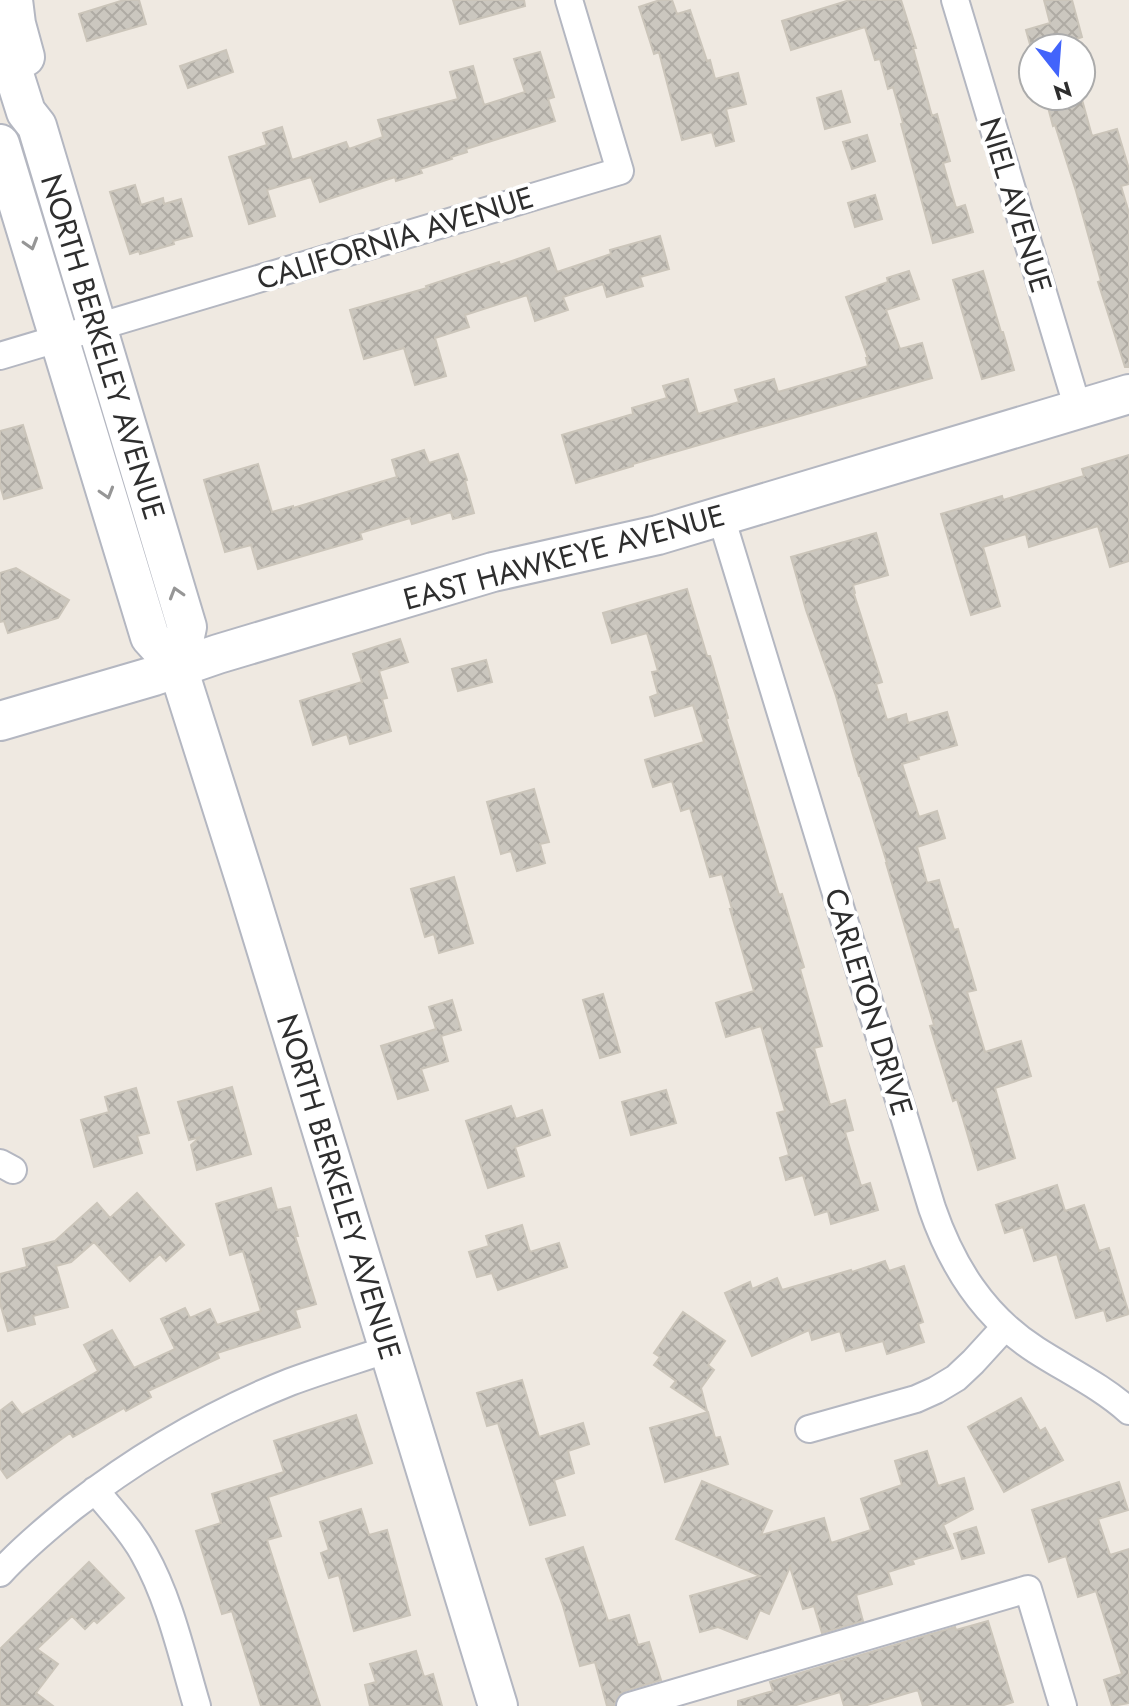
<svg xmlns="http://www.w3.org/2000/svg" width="1129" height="1706" viewBox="0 0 1129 1706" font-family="Jost,sans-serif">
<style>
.building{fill:url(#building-cross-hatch);stroke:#cbc5ba;stroke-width:2}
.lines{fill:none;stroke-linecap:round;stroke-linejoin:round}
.street-casing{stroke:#b4b7c1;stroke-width:30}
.secondary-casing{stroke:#b4b7c1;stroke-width:42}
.street{stroke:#fff;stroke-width:26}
.secondary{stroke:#fff;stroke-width:38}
.oneway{stroke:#969696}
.labels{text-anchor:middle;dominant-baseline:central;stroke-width:8;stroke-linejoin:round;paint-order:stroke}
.street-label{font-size:30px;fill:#2e2e2e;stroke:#fff}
</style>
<defs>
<pattern id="building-cross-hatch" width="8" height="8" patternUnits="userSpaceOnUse" patternTransform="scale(2)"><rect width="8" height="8" fill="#cbc7bf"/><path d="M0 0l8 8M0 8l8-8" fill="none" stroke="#afaba4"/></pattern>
</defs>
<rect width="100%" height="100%" fill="#efe9e1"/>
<!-- building -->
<path class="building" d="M124,0H139L146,24L87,41L79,14Z
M453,0H524L525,6L460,24Z
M660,0H672L677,14L690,10L707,61L710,60L715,79L738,73L746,104L726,109L734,141L716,146L712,132L682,140L659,52L654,54L639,7Z
M850,0H901L916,48H913L932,116L937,114L950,161L943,163L956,208L965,205L973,232L933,243L901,124L903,123L893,87L888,89L880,59L875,60L865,27L791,50L782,21Z
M1044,0H1072L1082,37L1067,42L1068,48H1031L1026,30L1050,23Z
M226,50L233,72L188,88L180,66Z
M540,52L554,97L548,99L555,121L466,149L467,152L451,157L452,159L420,169L422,173L396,181L395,177L320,202L311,177L267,190L275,216L249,224L229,157L267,145L263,133L282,127L292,160L346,142L349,149L383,137L378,120L458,99L450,72L473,66L484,105L525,92L514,59Z
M841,91L850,122L825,129L817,98Z
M1045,96H1081L1092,136L1117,129L1129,169V184L1121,186L1129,213V367H1125L1098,282L1101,281L1076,191L1055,125L1053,126Z
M867,135L875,161L852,169L843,142Z
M135,185L141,205L163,198L164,204L181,199L192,236L173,241L174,244L140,254L139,251L130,254L110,192Z
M875,195L882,219L855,227L848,203Z
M660,236L669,269L640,277L643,286L607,297L603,284L563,297L568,310L535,321L527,295L465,315L469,327L435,338L446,376L415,385L404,348L364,359L350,310L427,288L426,286L499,262L500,265L549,248L557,272L611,254L610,250Z
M909,271L919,299L886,310L900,349L922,343L932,378L633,464V466L576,483L562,435L633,414L632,408L667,398L663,386L688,379L698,414L739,402L735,390L774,379L778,392L868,366L866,358H868L846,297L888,282L887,278Z
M983,271L1001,332H1003L1014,370L982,379L953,280Z
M23,425L42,488L4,499L0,485V431Z
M424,450L429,463L458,454L467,480L465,481L474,513L453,519L451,512L412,524L410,518L360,533L362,539L258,569L251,545L225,552L204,480L258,464L272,512L293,506V508L397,477L392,460Z
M1129,455V561L1110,567L1098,526L1029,547L1026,534L983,547L1000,606L971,615L941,514L1002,496L1003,500L1084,476L1082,469Z
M876,533L888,575L853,585L855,593L854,594L882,682L876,684L887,720L906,714L908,723L947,712L957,745L918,756L919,759L902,764L919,817L937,811L945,838L917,847L927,883L939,880L954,930L958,929L976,990L967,992L985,1052L1021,1041L1031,1076L995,1088L1015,1158L978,1170L957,1099L953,1101L930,1026L934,1025L886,863H887L860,776H859L836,696L806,610L791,557Z
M16,568L69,600L58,618L8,633L4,621L0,622V573Z
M687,589L707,656H710L728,718L726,719L779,895L782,894L804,967L800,969L822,1046L814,1048L830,1105L845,1100L853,1130L845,1132L861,1186L870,1183L878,1210L831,1224L828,1211L815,1215L803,1175L786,1180L780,1158L789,1155L777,1113L785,1111L761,1026L726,1037L716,1003L754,991L730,909H732L722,874L710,877L690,808L681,811L672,781L653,787L645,760L704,742L693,705L655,716L650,697L658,694L652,672L658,671L647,633L612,643L603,613Z
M400,639L408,662L379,671L387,698L382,699L391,731L350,744L347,734L313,745L300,701L362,682L353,654Z
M486,660L492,682L458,691L452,669Z
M534,789L549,842L540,844L545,863L517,871L511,851L501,854L487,802Z
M454,877L473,943L439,953L434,934L425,937L411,889Z
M603,994L620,1052L600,1058L583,1000Z
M452,1000L461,1030L441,1036L448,1061L421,1069L428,1090L398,1099L381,1046L436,1029L429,1007Z
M232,1087L251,1154L197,1170L191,1145L200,1137L189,1140L178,1102Z
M136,1088L149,1133L137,1136L142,1153L94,1167L81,1120L109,1112L105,1097Z
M666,1090L676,1123L631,1135L622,1102Z
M511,1106L516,1119L542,1110L550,1135L515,1147L524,1176L488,1188L466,1121Z
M1057,1185L1065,1211L1084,1205L1099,1251L1109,1248L1129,1314L1107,1321L1104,1310L1076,1318L1057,1254L1034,1261L1023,1227L1005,1233L996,1205Z
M271,1188L277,1210L290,1207L298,1236H295L316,1304L295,1310L300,1327L217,1353L219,1358L148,1391L151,1397L126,1411L124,1408L73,1437L70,1433L7,1478L0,1468V1411L12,1402L22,1415L98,1371L84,1345L112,1330L134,1368L175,1349L161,1319L185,1308L190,1318L210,1309L217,1325L261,1311L243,1251L230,1255L216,1204Z
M137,1193L184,1245L166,1261L160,1254L130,1281L94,1242L71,1262L56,1266L68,1307L33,1316L35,1324L8,1331L0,1303V1274L27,1267L23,1249L55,1241L97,1203L110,1218Z
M522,1225L530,1252L559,1243L567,1267L498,1290L492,1273L477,1277L469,1252L489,1246L486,1236Z
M885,1261L889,1271L904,1266L923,1322L918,1324L924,1342L887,1354L883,1341L846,1351L840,1331L812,1340L809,1330L752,1356L725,1293L750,1282L752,1289L777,1278L782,1290L851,1270L852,1272Z
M683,1312L725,1341L708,1365L714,1370L701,1388L707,1411L671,1387L676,1381L654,1365L660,1357L654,1353Z
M522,1380L539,1437L583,1423L589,1444L568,1451L574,1473L554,1480L565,1515L530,1525L498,1423L487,1426L477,1393Z
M1021,1398L1040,1431L1045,1428L1063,1460L1004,1492L968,1427Z
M708,1412L715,1438L720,1437L728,1464L665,1482L650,1428Z
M356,1415L372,1463L268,1497L281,1536L267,1540L320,1706H261L232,1611L222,1614L196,1531L221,1523L212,1494L284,1472L274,1441Z
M927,1451L938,1486L964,1478L973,1509L943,1525L953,1548L912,1560L914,1564L888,1572L892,1584L856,1595L863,1621L822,1633L814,1606L803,1609L790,1567L769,1614L760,1610L747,1639L718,1627L700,1632L690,1596L760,1576L676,1539L702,1481L772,1511L761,1535L824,1518L831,1543L871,1530L861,1499L902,1485L895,1461Z
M1119,1482L1128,1510L1098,1519L1110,1555L1129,1549V1703L1112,1706L1104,1680L1122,1674L1096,1591L1078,1597L1066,1556L1049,1562L1032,1510Z
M361,1509L369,1535L387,1530L410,1615L354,1631L339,1575L329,1578L321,1553L329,1550L320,1522Z
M976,1527L984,1553L962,1559L954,1534Z
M583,1547L608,1621L629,1615L638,1645L649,1642L661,1680L625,1691L618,1696L614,1706H607L595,1662L580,1666L563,1606L546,1559Z
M89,1562L124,1598L97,1623L94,1620L85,1629L72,1616L37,1649L58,1664L36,1693L53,1706H0V1649Z
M988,1621L1013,1702L1001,1706H923L918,1690L864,1706H844L840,1692L793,1706H738V1701L773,1691L770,1682L955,1627L956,1630Z
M416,1651L424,1677L433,1674L442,1706H370L365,1685L376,1682L370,1664Z"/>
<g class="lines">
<defs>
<path id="street" d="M955,0L1078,409
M0,356L620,171L569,0
M721,517L932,1208C952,1266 983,1316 1036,1350C1067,1370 1101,1386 1129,1411
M0,1163L13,1170
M809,1429L916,1399L936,1390L956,1378L973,1362L1005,1327
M95,1490C112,1511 131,1530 144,1554C170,1600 182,1656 197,1706
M0,1573C22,1549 47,1528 73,1507C139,1456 212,1413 290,1382C322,1370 356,1360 389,1349
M630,1706L1028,1589L1063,1706"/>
<path id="secondary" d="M13,0L16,24L25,57
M0,30L26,112L37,126L187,627L178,668
M0,144L150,637L178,668L247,886L498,1706
M0,721L154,676L218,654L493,572L658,535L1129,394"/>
</defs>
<!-- street casing -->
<use href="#street" class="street-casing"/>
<!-- secondary casing -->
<use href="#secondary" class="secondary-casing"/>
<!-- street -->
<use href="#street" class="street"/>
<!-- secondary -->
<use href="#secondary" class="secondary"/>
</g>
<!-- one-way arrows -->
<defs><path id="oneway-chevron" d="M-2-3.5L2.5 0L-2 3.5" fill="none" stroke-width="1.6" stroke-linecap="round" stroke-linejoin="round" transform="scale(2)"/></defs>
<g class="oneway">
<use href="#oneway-chevron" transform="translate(31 244) rotate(73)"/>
<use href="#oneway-chevron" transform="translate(107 493) rotate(73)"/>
<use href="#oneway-chevron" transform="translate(176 593) rotate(-107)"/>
</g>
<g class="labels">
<!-- street labels -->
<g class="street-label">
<text transform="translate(1016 205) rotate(73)">NIEL AVENUE</text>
<text transform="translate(395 238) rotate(-17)">CALIFORNIA AVENUE</text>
<text transform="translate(103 347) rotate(73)">NORTH BERKELEY AVENUE</text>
<text transform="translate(564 557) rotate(-15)">EAST HAWKEYE AVENUE</text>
<text transform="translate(869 1002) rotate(73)">CARLETON DRIVE</text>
<text transform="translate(339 1187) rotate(73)">NORTH BERKELEY AVENUE</text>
</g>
</g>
<!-- north arrow -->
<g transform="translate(1057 72) rotate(163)"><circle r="38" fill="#ffffff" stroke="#ababab" stroke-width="2"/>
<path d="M0-6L14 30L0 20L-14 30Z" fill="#4264fb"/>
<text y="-12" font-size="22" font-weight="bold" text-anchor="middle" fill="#2e2e2e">N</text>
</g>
</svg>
